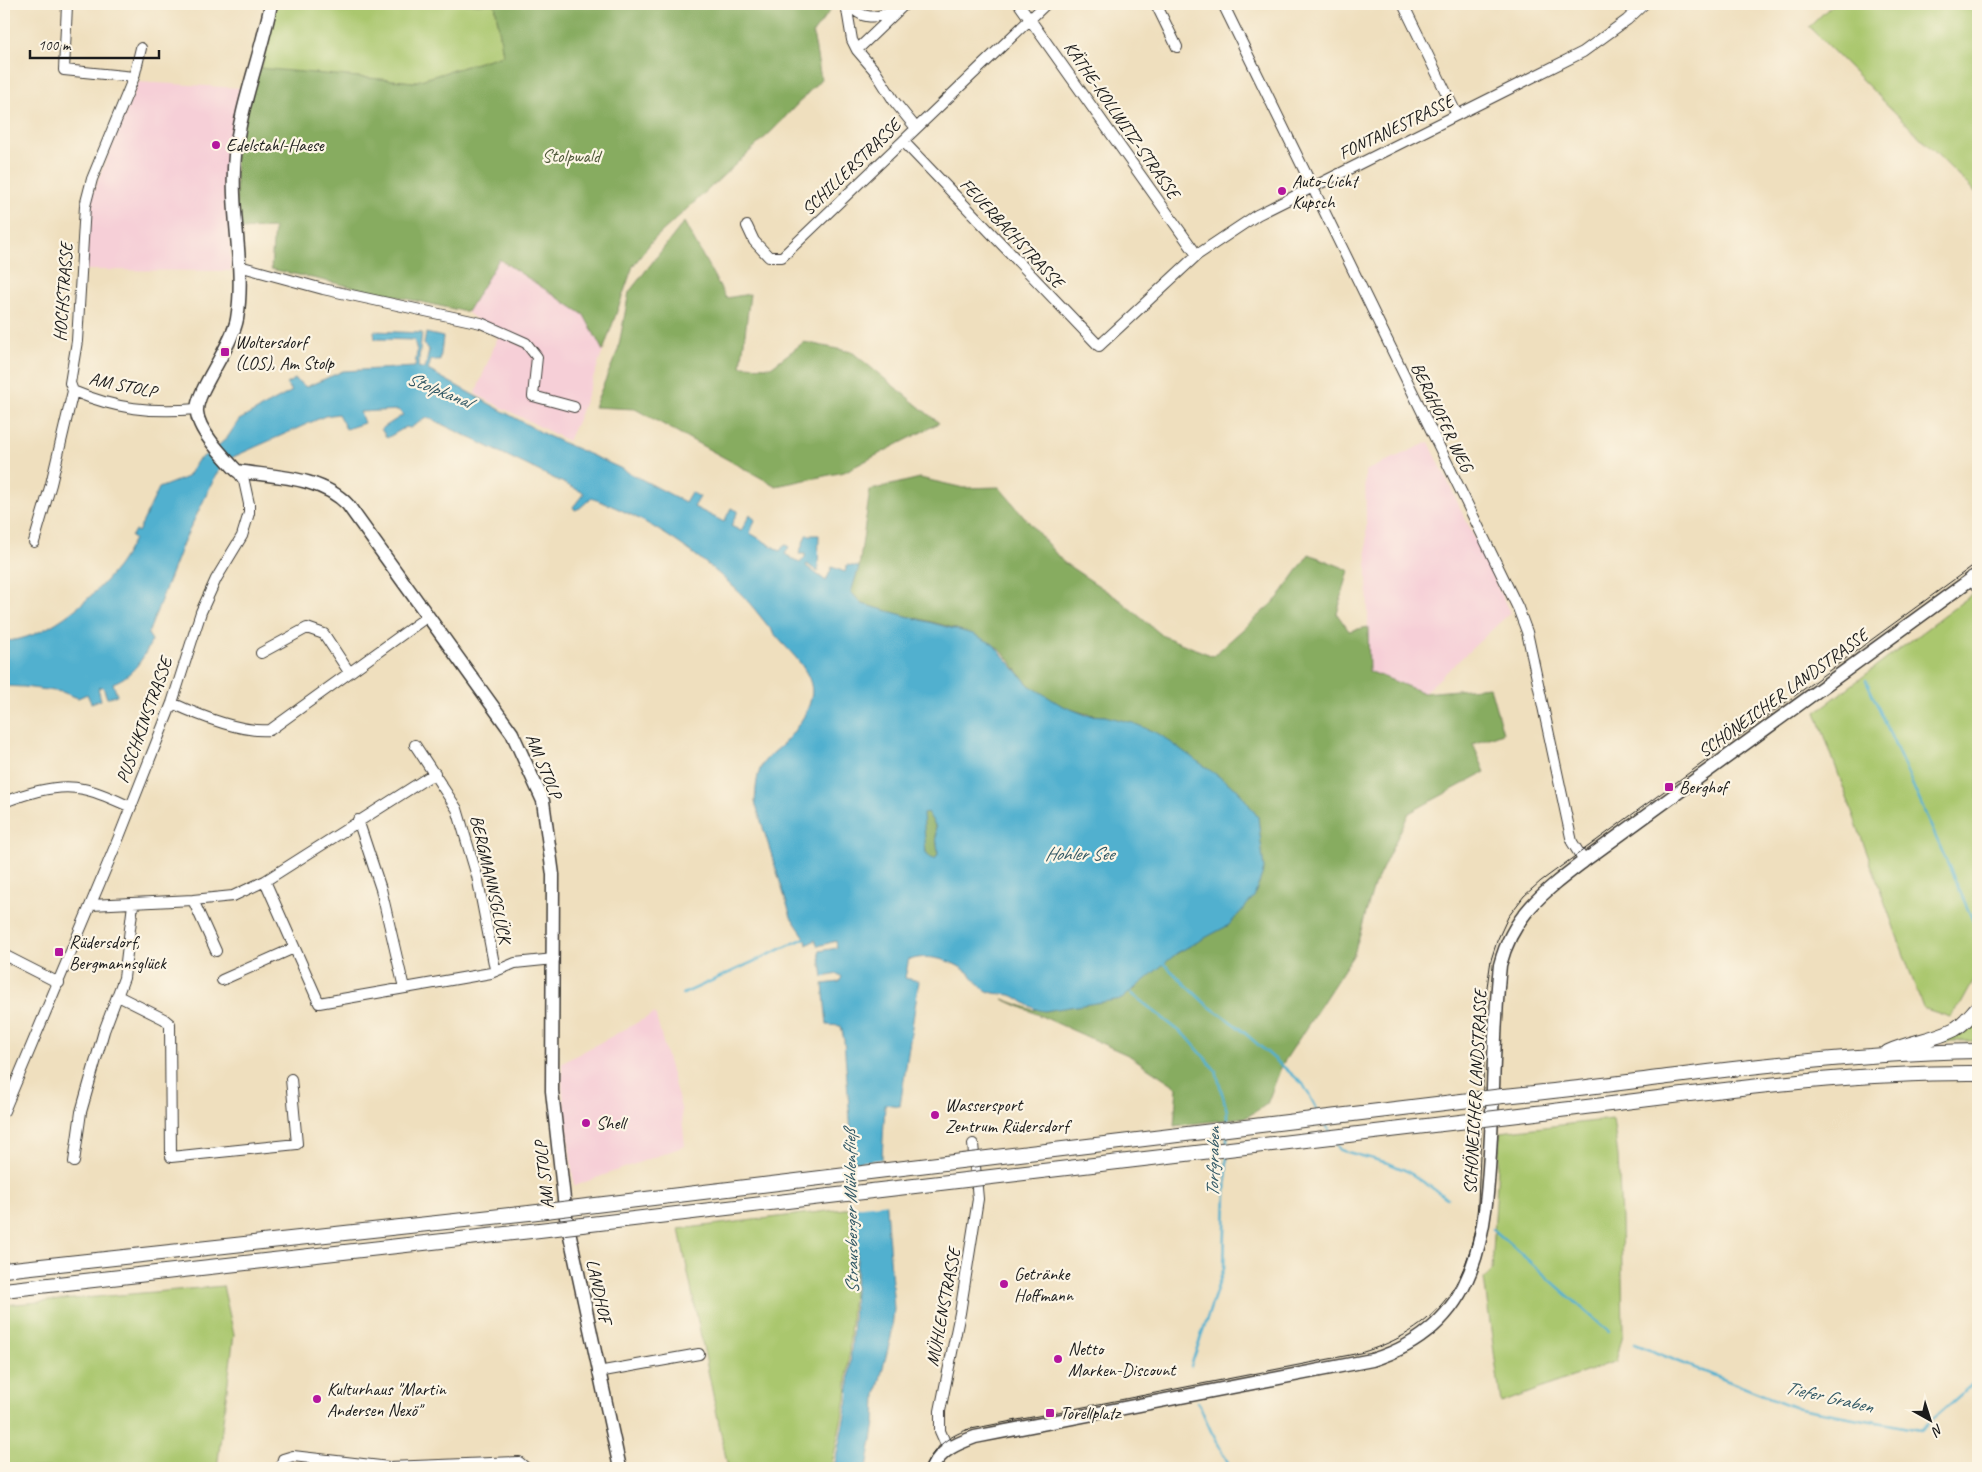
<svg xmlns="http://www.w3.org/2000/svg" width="1982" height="1472" viewBox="0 0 1982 1472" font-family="Caveat,sans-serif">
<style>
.built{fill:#f6cfd7}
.green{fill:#aac76e;stroke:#637245}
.forest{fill:#87ac61;stroke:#52643e}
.water{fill:#51b0cf;stroke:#366676;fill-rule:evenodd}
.pier{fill:#efdfbe}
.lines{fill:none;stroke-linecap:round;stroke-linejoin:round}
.stream{stroke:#51b0cf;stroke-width:2.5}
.minor-casing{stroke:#3c3934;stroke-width:12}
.major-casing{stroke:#3c3934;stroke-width:15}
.highway-casing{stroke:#3c3934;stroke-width:16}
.minor{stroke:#fff;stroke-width:10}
.major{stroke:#fff;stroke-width:12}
.highway{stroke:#fff;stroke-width:14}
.tram{stroke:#1c1c1c;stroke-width:1}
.highway-bridge-casing{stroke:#3c3934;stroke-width:16;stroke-linecap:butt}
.highway-bridge{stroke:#fff;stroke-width:14}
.poi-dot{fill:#b5179e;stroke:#fcf5e5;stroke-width:2}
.labels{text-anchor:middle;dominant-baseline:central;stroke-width:4.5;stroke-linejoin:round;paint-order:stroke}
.street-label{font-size:18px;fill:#1c1c1c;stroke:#fcf5e5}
.poi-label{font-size:18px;fill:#1c1c1c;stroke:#fcf5e5;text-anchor:start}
.park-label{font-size:18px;fill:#4e5839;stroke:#fcf5e5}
.water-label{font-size:19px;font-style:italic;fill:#315764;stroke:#fcf5e5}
</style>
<rect width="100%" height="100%" fill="#fcf5e5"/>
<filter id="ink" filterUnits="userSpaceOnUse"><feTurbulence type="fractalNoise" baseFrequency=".02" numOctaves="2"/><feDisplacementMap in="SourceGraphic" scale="10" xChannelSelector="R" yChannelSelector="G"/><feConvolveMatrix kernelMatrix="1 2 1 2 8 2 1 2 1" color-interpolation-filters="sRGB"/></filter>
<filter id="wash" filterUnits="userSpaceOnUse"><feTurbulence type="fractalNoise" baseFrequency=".0096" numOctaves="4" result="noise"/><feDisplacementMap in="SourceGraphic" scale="20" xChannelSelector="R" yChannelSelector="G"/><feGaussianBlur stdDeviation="1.12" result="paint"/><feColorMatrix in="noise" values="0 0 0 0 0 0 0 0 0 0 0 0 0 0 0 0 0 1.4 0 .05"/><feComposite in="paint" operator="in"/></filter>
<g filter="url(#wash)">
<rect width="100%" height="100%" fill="#efdfbe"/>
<!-- built -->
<path class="built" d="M138,82L241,88L228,150L231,271L84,270L89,202Z
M498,259L584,315L603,351L579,417L568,441L475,394L498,337L467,312Z
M1429,442L1510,613L1424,693L1369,671L1365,471Z
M655,1013L681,1108L685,1146L574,1186L562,1086V1063Z"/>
<!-- green -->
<path class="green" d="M276,4H495L503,55L414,82L261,69Z
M1833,4H1978V195L1809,27Z
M1978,590V973L1960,1006L1950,1017L1923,1008L1816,712Z
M1978,1014V1041H1939Z
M1613,1119L1618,1156L1621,1218L1623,1334L1616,1361L1501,1403L1484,1279L1492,1270L1500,1132Z
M853,1208L855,1259L846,1399L831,1468H728L679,1229Z
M223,1286L234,1334L217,1468H4V1305Z"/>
<!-- forest -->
<path class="forest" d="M495,4H829L830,11L813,33L821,79L772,131L652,241L633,266L603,351L584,315L499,259L467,312L271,269L274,228L237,229L235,156L258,68L414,82L503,55Z
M684,222L726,298L750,294L741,366L771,367L804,342L852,352L939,423L844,472L776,486L635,409L594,407L618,350L629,292Z
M920,478L964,488L999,487L1063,562L1117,598L1163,636L1213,656L1278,598L1309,554L1349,570L1337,614L1349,631L1368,627L1369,671L1424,693L1490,687L1503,733L1473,744L1485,772L1409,813L1374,886L1354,954L1282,1065L1267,1104L1247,1117L1174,1126L1177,1087L1130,1056L1003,999L1033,1010L1134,990C1159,960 1194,943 1229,925L1260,841L1258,817L1105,716C1079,715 1049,703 1029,685C1016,672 1007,651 990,643C951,622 904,618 862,604L851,592L859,567L870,490Z
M928,812L935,825L938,854L935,859L930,858L926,853L922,814Z"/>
<!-- water -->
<path class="water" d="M374,331L422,333L418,367L425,369L429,351L424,344L426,333L443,337L440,361L431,360L428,370L546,435L620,468L685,502L691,492L700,497L694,507L724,522L731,508L738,511L731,526L741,531L750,514L755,520L750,533L780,551L785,544L789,547L785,554L800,563L805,557V554H799L806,535H819L818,572L807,564L806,566L826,581L832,567L845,572L847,565L859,567L851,592L862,604L973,634L993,644L1029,685L1061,705L1086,715L1105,716L1133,723L1159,734L1238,790L1258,817L1264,869L1254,897L1229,925L1177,953L1122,999L1044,1011C1028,1009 1019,996 1010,995C1000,993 993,995 984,989C979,986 975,979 971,975C956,961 929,953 910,960L909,958L905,978L919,981L900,1106L885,1104L882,1157L894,1309L891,1337L876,1395L875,1423L867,1468H834L848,1400L857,1259L853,1160L844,1040L841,1026L827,1025L823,984L839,982L842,977L838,974L823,977L819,951L837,948L836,941L818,946L815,940L807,945L806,939L791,917L755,802C756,790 756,776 762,765C767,756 777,751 784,743C794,732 808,714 811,698C816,679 797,658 785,646C770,630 758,612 743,596C701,555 647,517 591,498L580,508L575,510L573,507L584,493L429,418H426L410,428L406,427L387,438L381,429L403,415L398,410L360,412L364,423L346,429L338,414L325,416L233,457L218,471L183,543L148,634L152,640C143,659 134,675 113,683L117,695L107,698L103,687L98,688L101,700L91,703L87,694L78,698L62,692L24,687L4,686V641C42,641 90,601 113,572C122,562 128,550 134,539L131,537L135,530L138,532L159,488L187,477L198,460L212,451L227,438L239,420L292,391L286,384L295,379L306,387L343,371L415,367L417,351L414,340L375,339ZM927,812L935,825L938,854L935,859L930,858L926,853L923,814Z"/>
<!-- pier -->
<path class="pier" d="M884,1159L889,1203L853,1207L851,1163Z"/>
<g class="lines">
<!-- stream -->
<path class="stream" d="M1866,680L1978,932
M1163,963L1207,1005L1238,1027L1303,1084L1319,1113
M1131,993L1188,1038L1216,1071L1227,1111V1125
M683,994L805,938
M1324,1122L1330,1132
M1335,1142L1340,1150L1388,1163L1407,1171L1447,1198
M1227,1145V1133
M1493,1229L1609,1332
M1634,1344L1794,1407L1921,1430L1978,1379
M1191,1366L1224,1268L1227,1153
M1198,1402L1211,1431L1231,1468"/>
</g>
</g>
<g filter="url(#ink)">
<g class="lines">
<defs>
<path id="minor" d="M846,4L852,40L857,50L875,71L894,101L916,128
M850,4C861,21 877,18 895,11
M1019,4L1197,255
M1156,4L1177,47
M1223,4L1518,608L1527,632L1572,842L1584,861
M1403,4L1457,115
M67,5L64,70L134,77
M857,50L905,4
M903,141L1099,346L1197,255L1257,215L1583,52L1627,20L1644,4
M747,226L754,241L769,257H782L1046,4
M239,266L323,289L481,323L526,343L537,357L533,396L574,407
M73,391C116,409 151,413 197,409
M34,542L51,484L73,391L70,383L77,341L85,206L92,179L134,77L141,48
M261,653L307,628L324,634L349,672
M172,703C198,715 241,733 270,730L428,616
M415,745L457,809L477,876L495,969
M4,802C27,793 59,783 83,789C99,792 115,800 131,807
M358,820L381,889L404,988
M265,881L319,1003L491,973L515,963L554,959
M193,900L216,951
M91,905L193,900L233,896L265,881L435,773
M4,955L59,983
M222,980L294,948
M118,996L164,1019L170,1024L171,1157L297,1144L291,1079
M4,1111L119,837L172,703L201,612L216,579L242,536L249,513V504L244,481L237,471
M74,1162L81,1112L104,1031L124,978L133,904
M598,1372L699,1354
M948,1449L940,1431V1411L960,1313L978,1199L973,1144
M281,1468L283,1459L293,1456L389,1467L519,1462L526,1468"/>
<path id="major" d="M271,4C261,55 241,104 235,155C229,210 246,265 237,319C232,347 195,392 197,412C198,431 225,458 237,471C274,477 321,476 348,505L512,733L543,801L553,875L552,1091L566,1217L620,1468
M932,1468C941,1450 956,1444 975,1437L1372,1360C1481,1326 1486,1232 1491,1135C1494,1078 1494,1021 1500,965C1513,914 1545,891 1584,861L1978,574"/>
<path id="highway" d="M1973,578L1978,584
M1888,1052C1910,1042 1934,1040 1955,1029C1964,1024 1971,1014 1978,1007
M1503,1096C1561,1091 1618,1083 1676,1076C1776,1063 1878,1053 1978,1051
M1536,1113C1682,1096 1831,1072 1978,1073
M4,1270L529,1213
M4,1290L531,1231"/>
</defs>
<!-- minor casing -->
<use href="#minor" class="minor-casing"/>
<!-- major casing -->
<use href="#major" class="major-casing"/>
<!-- highway casing -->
<use href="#highway" class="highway-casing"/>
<!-- minor -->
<use href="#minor" class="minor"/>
<!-- major -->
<use href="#major" class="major"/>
<!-- highway -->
<use href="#highway" class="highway"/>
<!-- tram -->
<path class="tram" d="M966,1430L1360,1353C1437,1331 1472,1282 1478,1203L1487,987L1491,960L1497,941L1508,917L1524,896L1541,881L1978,562
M925,1468C933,1446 951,1435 972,1428"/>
<defs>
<path id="highway-bridge" d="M529,1213L1503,1096
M531,1231L1536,1113"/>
</defs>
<!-- highway-bridge casing -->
<use href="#highway-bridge" class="highway-bridge-casing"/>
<!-- highway-bridge -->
<use href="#highway-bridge" class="highway-bridge"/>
</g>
</g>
<!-- markers -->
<g class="poi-dot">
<circle cx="216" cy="145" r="5"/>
<circle cx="1282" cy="191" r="5"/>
<rect x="220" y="347" width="10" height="10" rx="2.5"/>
<rect x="1664" y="782" width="10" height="10" rx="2.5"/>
<rect x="54" y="947" width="10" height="10" rx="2.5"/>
<circle cx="935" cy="1115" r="5"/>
<circle cx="586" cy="1123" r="5"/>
<circle cx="1004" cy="1284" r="5"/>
<circle cx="1058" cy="1359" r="5"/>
<circle cx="317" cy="1399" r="5"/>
<rect x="1045" y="1408" width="10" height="10" rx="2.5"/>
</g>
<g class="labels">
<!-- street labels -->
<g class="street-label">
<text transform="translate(1122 120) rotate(55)">KÄTHE-KOLLWITZ-STRASSE</text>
<text transform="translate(1396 127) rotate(-26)">FONTANESTRASSE</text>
<text transform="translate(851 167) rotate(-44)">SCHILLERSTRASSE</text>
<text transform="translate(1012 233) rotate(47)">FEUERBACHSTRASSE</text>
<text transform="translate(63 292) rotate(-86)">HOCHSTRASSE</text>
<text transform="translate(123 385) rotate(12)">AM STOLP</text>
<text transform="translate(1442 417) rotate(64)">BERGHOFER WEG</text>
<text transform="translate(1783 693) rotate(-36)">SCHÖNEICHER LANDSTRASSE</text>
<text transform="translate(144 720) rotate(-70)">PUSCHKINSTRASSE</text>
<text transform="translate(544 766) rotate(68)">AM STOLP</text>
<text transform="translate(491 879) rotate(77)">BERGMANNSGLÜCK</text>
<text transform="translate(1475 1092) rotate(-87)">SCHÖNEICHER LANDSTRASSE</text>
<text transform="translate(544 1175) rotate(-96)">AM STOLP</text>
<text transform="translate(599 1291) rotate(78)">LANDHOF</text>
<text transform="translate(943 1307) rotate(-79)">MÜHLENSTRASSE</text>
</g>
<!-- poi labels -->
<g class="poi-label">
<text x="226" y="145">Edelstahl-Haese</text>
<text x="1292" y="181">Auto-Licht<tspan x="1292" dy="21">Kupsch</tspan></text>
<text x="235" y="342">Woltersdorf<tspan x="235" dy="21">(LOS), Am Stolp</tspan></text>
<text x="1679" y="787">Berghof</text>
<text x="69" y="942">Rüdersdorf,<tspan x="69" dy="21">Bergmannsglück</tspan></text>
<text x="945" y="1105">Wassersport<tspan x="945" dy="21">Zentrum Rüdersdorf</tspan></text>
<text x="596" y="1123">Shell</text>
<text x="1014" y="1274">Getränke<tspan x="1014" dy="21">Hoffmann</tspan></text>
<text x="1068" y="1349">Netto<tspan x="1068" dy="21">Marken-Discount</tspan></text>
<text x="327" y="1389">Kulturhaus "Martin<tspan x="327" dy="21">Andersen Nexö"</tspan></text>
<text x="1060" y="1413">Torellplatz</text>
</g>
<!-- park labels -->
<g class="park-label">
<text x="571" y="156">Stolpwald</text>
</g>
<!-- water labels -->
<g class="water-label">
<text transform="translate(439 390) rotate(22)">Stolpkanal</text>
<text x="1079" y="854">Hohler See</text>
<text transform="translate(1213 1162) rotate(-89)">Torfgraben</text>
<text transform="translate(851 1212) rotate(-91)">Strausberger Mühlenfließ</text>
<text transform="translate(1829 1397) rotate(13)">Tiefer Graben</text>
</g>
</g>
<!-- margin -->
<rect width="1982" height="1472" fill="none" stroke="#fcf5e5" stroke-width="20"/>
<!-- north arrow -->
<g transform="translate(1930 1420) rotate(141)" stroke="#fcf5e5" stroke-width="4" paint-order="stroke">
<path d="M0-4L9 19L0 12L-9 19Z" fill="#1c1c1c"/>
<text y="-8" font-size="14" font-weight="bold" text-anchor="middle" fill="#1c1c1c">N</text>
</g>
<!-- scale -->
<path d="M30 50v8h129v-8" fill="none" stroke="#1c1c1c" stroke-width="2.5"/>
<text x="38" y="50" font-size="15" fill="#1c1c1c" stroke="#fcf5e5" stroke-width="4" paint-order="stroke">100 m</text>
</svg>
